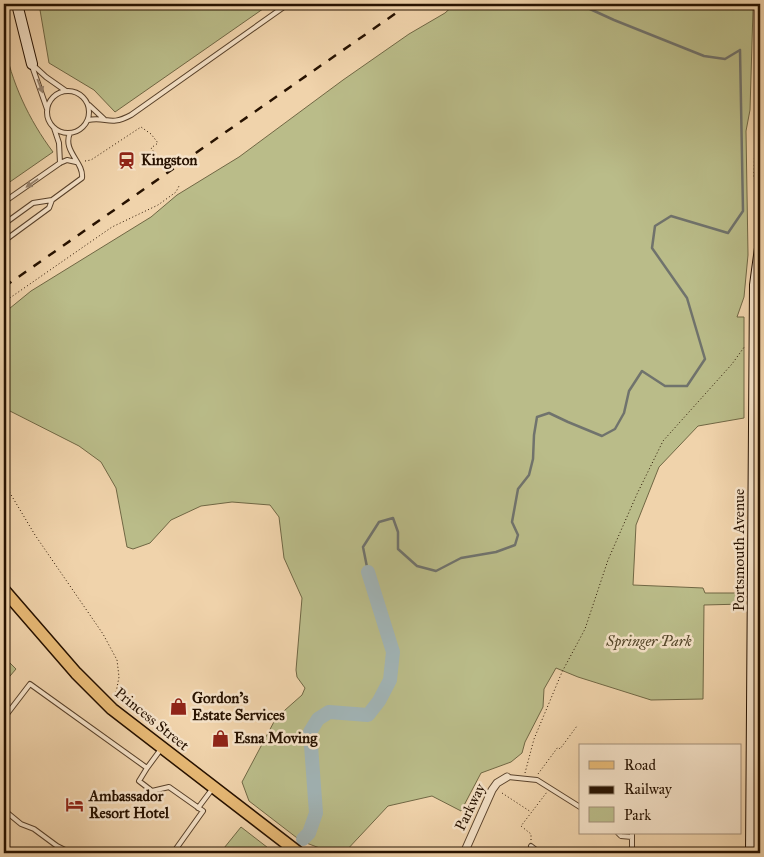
<svg xmlns="http://www.w3.org/2000/svg" width="764" height="857" viewBox="0 0 764 857" font-family="'IM FELL Great Primer',serif">
<style>
.green{fill:#babc89;stroke:#706744}
.lines{fill:none;stroke-linecap:round;stroke-linejoin:round}
.stream{stroke:#70736d;stroke-width:2.5}
.river{stroke:#a1b4b6;stroke-width:14}
.lane-casing{stroke:#59422b;stroke-width:6}
.street-casing{stroke:#59422b;stroke-width:9}
.secondary-casing{stroke:#271200;stroke-width:12}
.primary-casing{stroke:#271200;stroke-width:14}
.path{stroke:#271200;stroke-width:1;stroke-dasharray:1 2.5;stroke-linecap:butt}
.lane{stroke:#f5e2c8;stroke-width:4}
.street{stroke:#f5e2c8;stroke-width:7}
.secondary{stroke:#f5e2c8;stroke-width:10}
.primary{stroke:#e8ba76;stroke-width:11}
.rail{stroke:#271200;stroke-width:2.5;stroke-dasharray:9 9;stroke-linecap:butt}
.oneway{fill:#98846e}
.labels{text-anchor:middle;dominant-baseline:central;stroke-width:5;stroke-linejoin:round;paint-order:stroke}
.poi-label{font-size:15px;font-weight:bold;fill:#271200;stroke:#f5e2c8;text-anchor:start}
.street-label{font-size:15px;fill:#271200;stroke:#f5e2c8}
.park-label{font-size:15px;font-style:italic;fill:#534529;stroke:#f5e2c8}
</style>
<rect width="100%" height="100%" fill="#f0d3ab"/>
<filter id="stains"><feTurbulence type="fractalNoise" baseFrequency=".004" numOctaves="4"/><feColorMatrix values="0 0 0 0 .2 0 0 0 0 .09 0 0 0 0 .02 0 0 0 .5 -.17"/></filter>
<radialGradient id="worn" r=".72"><stop offset=".6" stop-color="#630" stop-opacity="0"/><stop offset="1" stop-color="#630" stop-opacity=".3"/></radialGradient>
<!-- green -->
<path class="green" d="M39,4H270L115,112L94,90L49,63Z
M455,4H717L753,9L750,110L746,131L748,255L744,297L737,317H744V418L698,426L659,467L636,525L633,585L703,588L705,593H744V604L704,605L703,699L651,700L578,677L556,668L544,689L543,707L525,742L522,753L511,762L481,773L461,811L432,796L388,806L344,853H333L301,841L249,801L242,782L276,718L302,695L305,688L297,677L296,670L302,598L284,558L279,517L270,505L232,502L201,506L171,520L150,543L133,549L127,547L116,488L101,462L79,446L4,408V313L31,291L151,217L177,195L239,157L343,80L409,34L445,13Z
M4,42C11,82 29,120 53,152L4,186Z
M4,657L16,669L4,683Z
M241,827L272,851V853L257,851L254,853H220Z"/>
<g class="lines">
<!-- stream -->
<path class="stream" d="M579,4L614,20L704,56L725,59L740,50
M368,572L363,547L379,522L393,518L398,532V549L417,566L436,571L461,558L496,552L515,545L518,535L512,522L518,489L529,475L533,459L534,435L537,417L549,413L568,422L602,436L615,429L624,413L629,391L642,371L665,386H687L705,359L687,298L652,248L655,226L671,216L728,233L743,211L740,50"/>
<!-- river -->
<path class="river" d="M303,839L309,833L316,813L310,732L318,719L329,712L368,715L379,701L390,680L393,652L368,572"/>
<defs>
<path id="lane" d="M33,65L46,77L66,91
M32,66L47,109
M47 112a21 21 0 1 1 42 0a21 21 0 1 1-42 0Z
M89,105L104,119
M88,120C107,116 109,127 131,115L288,4
M54,128L59,143L60,163
M4,202L60,163L67,160L76,162
M4,224L33,203L52,200L82,178C84,162 62,151 70,133
M4,241L49,208L52,200
M4,718L30,684L147,768L161,749
M147,768L139,781L152,791L169,787L203,811L173,853
M507,777L537,780L580,807
M198,808L213,788
M4,810L21,824L34,829L57,846L71,853
M618,833L621,836L632,837V833
M632,837V853
M531,846L540,853
M404,853H410"/>
<path id="street" d="M464,853L492,790L497,783L507,777"/>
<path id="secondary" d="M17,4L32,64
M751,853L755,285L760,248"/>
<path id="primary" d="M4,590L76,673L112,709L299,853"/>
</defs>
<!-- lane casing -->
<use href="#lane" class="lane-casing"/>
<!-- street casing -->
<use href="#street" class="street-casing"/>
<!-- secondary casing -->
<use href="#secondary" class="secondary-casing"/>
<!-- primary casing -->
<use href="#primary" class="primary-casing"/>
<!-- path -->
<path class="path" d="M758,4L754,177L756,187L760,195
M85,161L91,160L141,127L151,134L158,143L151,148L158,157
M4,302L112,227L158,205L176,192L179,186
M4,483L35,535L103,634L117,660L119,677L115,698
M525,773L534,739L562,672L585,629L608,560L637,494L663,441L732,364L745,346
M538,774L558,747L560,749L577,726
M502,793L531,812
M531,840V834L521,826L547,792"/>
<!-- lane -->
<use href="#lane" class="lane"/>
<!-- street -->
<use href="#street" class="street"/>
<!-- secondary -->
<use href="#secondary" class="secondary"/>
<!-- primary -->
<use href="#primary" class="primary"/>
<!-- rail -->
<path class="rail" d="M4,287L409,4"/>
</g>
<!-- one-way arrows -->
<defs><path id="oneway-solid" d="M-6-.8H1V-3.2L6.5 0L1 3.2V.8H-6Z" transform="scale(1.25)"/></defs>
<g class="oneway">
<use href="#oneway-solid" transform="translate(40 86) rotate(69)"/>
<use href="#oneway-solid" transform="translate(32 183) rotate(145)"/>
</g>
<!-- icons -->
<defs>
<symbol id="station-bare" viewBox="-9 -9 18 18"><path d="M-3-6H3Q5-6 5-4V2Q5 4 3 4L4.5 6H3L1.5 4h-3L-3 6H-4.5L-3 4Q-5 4-5 2V-4Q-5-6-3-6ZM-3.5-4v3h7v-3ZM-3.5 1v1.5H-2V1ZM2 1v1.5H3.5V1Z" fill="#8f2418" stroke="#f5e2c8" stroke-width="2.5" paint-order="stroke"/></symbol>
<symbol id="shop-bare" viewBox="-9 -9 18 18"><path d="M-5-2.5h2.3a2.7 3.5 0 0 1 5.4 0H5L5.5 6h-11ZM-1.5-2.5h3a1.5 2.3 0 0 0-3 0Z" fill="#8f2418" stroke="#f5e2c8" stroke-width="2.5" paint-order="stroke"/></symbol>
<symbol id="hotel-bare" viewBox="-9 -9 18 18"><path d="M-6-4.5h1.5V1H6V5H4.5V3h-9V5H-6ZM-4 0a1.8 1.8 0 1 1 3.6 0ZM.5 0V-2.5h3Q6-2.5 6 0Z" fill="#8f2418" stroke="#f5e2c8" stroke-width="2.5" paint-order="stroke"/></symbol>
</defs>
<g fill-rule="evenodd">
<use href="#station-bare" x="114" y="148" width="25" height="25"/>
<use href="#shop-bare" x="166" y="694" width="25" height="25"/>
<use href="#shop-bare" x="208" y="726" width="25" height="25"/>
<use href="#hotel-bare" x="62" y="792" width="25" height="25"/>
</g>
<g class="labels">
<!-- poi labels -->
<g class="poi-label">
<text x="141" y="160">Kingston</text>
<text x="192" y="698">Gordon's<tspan x="192" dy="17">Estate Services</tspan></text>
<text x="234" y="738">Esna Moving</text>
<text x="89" y="796">Ambassador<tspan x="89" dy="17">Resort Hotel</tspan></text>
</g>
<!-- street labels -->
<g class="street-label">
<text transform="translate(739 550) rotate(-90)">Portsmouth Avenue</text>
<text transform="translate(152 719) rotate(39)">Princess Street</text>
<text transform="translate(470 807) rotate(-64)">Parkway</text>
</g>
<!-- park labels -->
<g class="park-label">
<text x="649" y="641">Springer Park</text>
</g>
</g>
<!-- margin -->
<rect width="764" height="857" fill="none" stroke="#f0d3ab" stroke-width="20"/>
<rect x="5" y="5" width="754" height="847" fill="none" stroke="#271200" stroke-width="2.5"/>
<rect x="10" y="10" width="744" height="837" fill="none" stroke="#271200"/>
<!-- legend -->
<rect x="579" y="744" width="162" height="90" fill="#f5e2c8" stroke="#a38f78"/>
<rect x="589" y="761" width="25" height="8" fill="#e8ba76" stroke="#a38f78"/>
<text x="624" y="770" font-size="15" fill="#271200">Road</text>
<rect x="589" y="786" width="25" height="8" fill="#271200" stroke="#a38f78"/>
<text x="624" y="794" font-size="15" fill="#271200">Railway</text>
<rect x="589" y="807" width="25" height="15" fill="#babc89" stroke="#a38f78"/>
<text x="624" y="820" font-size="15" fill="#271200">Park</text>
<rect width="100%" height="100%" filter="url(#stains)"/>
<rect width="100%" height="100%" fill="url(#worn)"/>
</svg>
